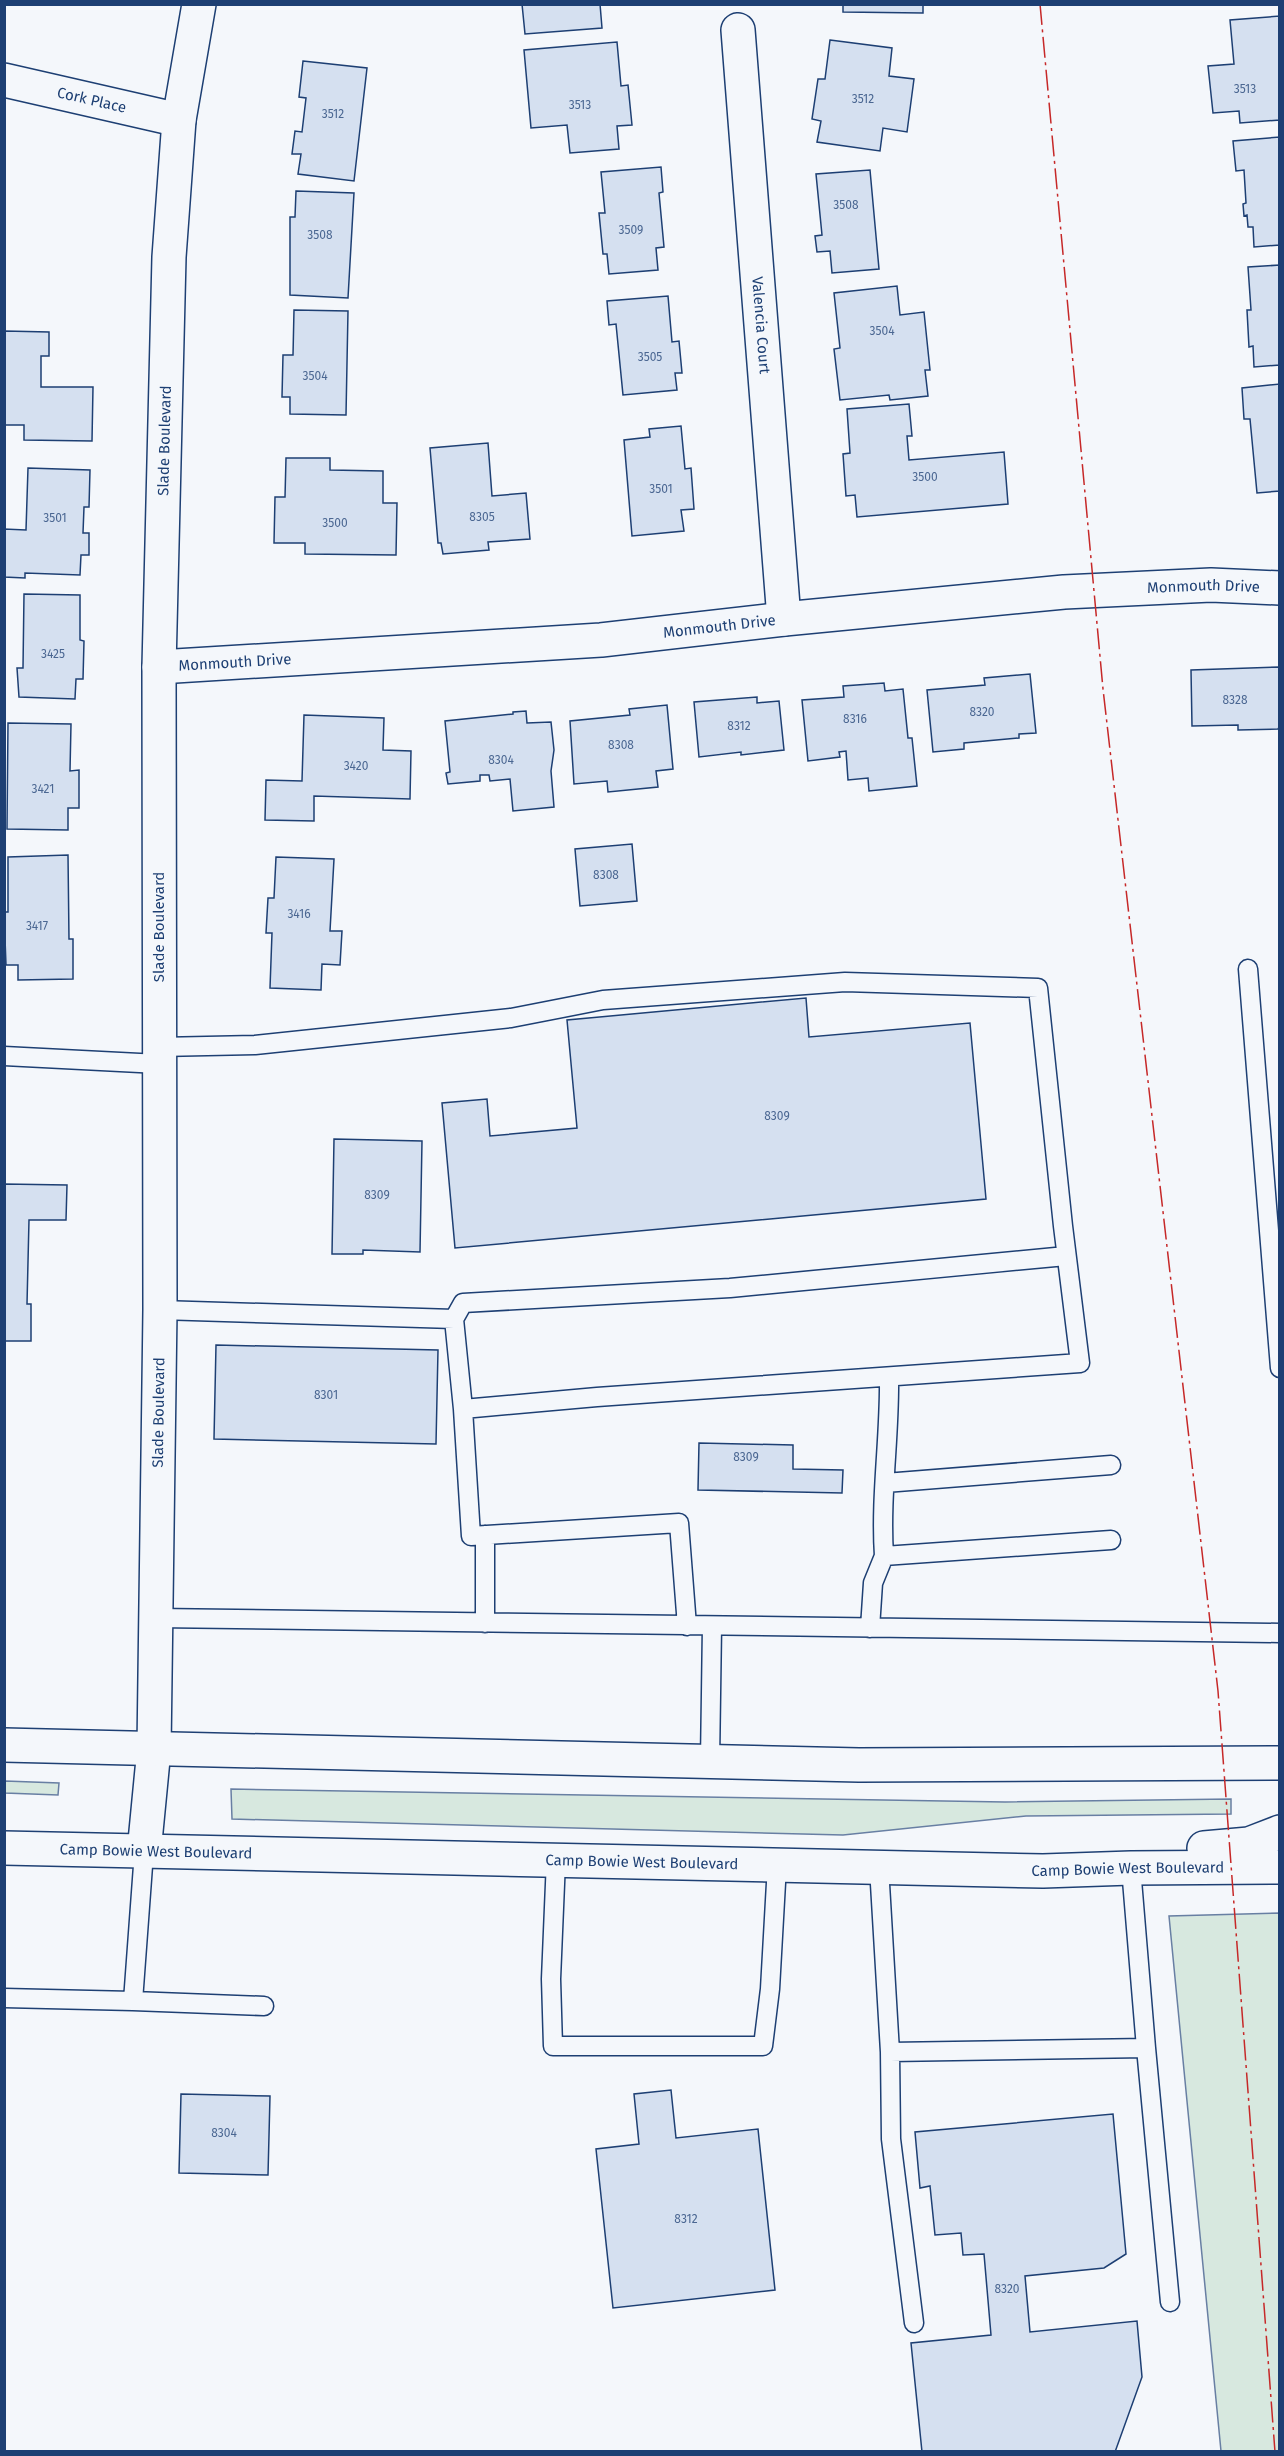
<svg xmlns="http://www.w3.org/2000/svg" width="1284" height="2456" viewBox="0 0 1284 2456" font-family="'Fira Sans',sans-serif">
<style>
.green{fill:#d7e8df;stroke:#687fa3;stroke-width:1.5}
.building{fill:#d5e0f0;stroke:#1d3f73;stroke-width:1.5}
.lines{fill:none;stroke-linecap:round;stroke-linejoin:round}
.service-casing{stroke:#1d3f73;stroke-width:21}
.minor-casing{stroke:#1d3f73;stroke-width:36}
.primary-casing{stroke:#1d3f73;stroke-width:36}
.service{stroke:#f4f7fb;stroke-width:18}
.minor{stroke:#f4f7fb;stroke-width:33}
.primary{stroke:#f4f7fb;stroke-width:33}
.power{stroke:#c62828;stroke-width:1.5;stroke-dasharray:21 4.5 3 4.5;stroke-linecap:butt}
.labels{text-anchor:middle;dominant-baseline:central;stroke-width:4.5;stroke-linejoin:round;paint-order:stroke}
.number-label{font-size:12px;fill:#4b6792}
.street-label{font-size:15px;fill:#1d3f73;stroke:#f4f7fb}
</style>
<rect width="100%" height="100%" fill="#f4f7fb"/>
<!-- green -->
<path class="green" d="M5,1781L59,1783L58,1795L5,1793Z
M231,1789L1005,1802L1231,1799V1814L1026,1816L843,1835L232,1819Z
M1279,1913V2451H1221L1169,1916Z"/>
<!-- building -->
<path class="building" d="M522,4H600L602,28L525,34Z
M843,4H923V13L843,12Z
M1280,16V120L1240,123L1239,111L1213,113L1208,66L1234,64L1230,20Z
M830,40L892,48L889,76L914,79L907,132L883,128L880,151L817,142L821,121L812,119L818,79H825Z
M617,42L621,86L628,85L632,125L617,126L619,149L570,153L567,125L531,128L524,50Z
M303,61L367,68L354,181L298,174L301,154H292L295,131L302,132L306,98L299,97Z
M1280,137V245L1254,247L1253,227H1248L1247,215L1244,216L1243,204L1246,203L1244,170L1236,171L1233,141Z
M661,167L663,192L659,193L664,247L656,248L658,270L609,274L607,254H603L599,213H605L601,172Z
M870,170L879,269L832,273L830,251L817,252L815,236L822,235L816,174Z
M296,191L354,193L348,298L290,295V217H295Z
M1280,265V365L1254,367L1253,346L1249,347L1247,310H1251L1248,267Z
M897,286L900,315L924,312L930,370H925L928,396L890,400L889,395L840,400L834,349L840,348L834,293Z
M668,296L672,342L679,341L682,373H675L677,390L623,395L616,324L609,325L607,301Z
M294,310L348,311L346,415L290,414V397H282L283,355H293Z
M4,331L49,332V356H41V387H93L92,441L24,440V425H4Z
M1280,384V491L1257,493L1250,419H1244L1242,388Z
M909,404L912,436H907L909,460L1004,452L1008,504L857,517L855,495L846,496L843,454L850,453L847,409Z
M681,426L685,469L691,468L694,509L681,510L684,531L632,536L624,440L650,437L649,429Z
M488,443L492,496L526,493L530,539L488,542L489,550L443,554L441,543H438L430,448Z
M286,458H330V470L383,471V503H397L396,555L305,554V543H274L275,497H285Z
M28,468L90,470L89,507H84L83,533H89V555H81L80,575L25,573V578L4,577V529L26,530Z
M24,594L80,595V640L84,641L83,679H76L75,699L19,697L17,668H23Z
M1279,667L1280,726L1278,729L1238,730V725L1192,726L1191,670Z
M1030,674L1036,733L1019,734V738L964,743V749L933,752L927,690L985,685L984,678Z
M884,683L885,691L903,689L908,738H912L917,786L869,791L868,778L848,780L846,751L839,752L840,757L808,761L802,700L844,697L843,686Z
M757,697V703L779,701L784,750L741,755V752L699,757L694,702Z
M667,705L673,769L656,771L658,787L608,792L607,781L574,784L570,721L630,715L629,709Z
M526,711L527,723L551,722L554,750L551,771L554,807L513,811L510,779L490,781L489,775H480V781L448,784L446,773L450,772L445,721L513,714V712Z
M304,715L384,718L383,750L411,751L410,799L314,796V821L265,820L266,780L302,781Z
M8,723L71,724L70,771L79,770V808H68V830L7,829Z
M632,844L637,901L580,906L575,849Z
M68,855L69,939H73V979L18,980V965H6L4,912H8V857Z
M276,857L334,859L330,931H342L340,965L322,964L321,990L270,988L272,933H266L268,898H274Z
M806,998L809,1037L970,1023L986,1199L455,1248L442,1103L487,1099L490,1136L577,1128L567,1020Z
M334,1139L422,1141L420,1252L363,1250V1254H332Z
M4,1184L67,1185L66,1220H29L27,1304H31V1341H4Z
M216,1345L438,1350L436,1444L214,1439Z
M699,1443L793,1445V1469L843,1470L842,1493L698,1490Z
M671,2090L676,2138L758,2129L775,2290L613,2308L596,2149L639,2144L634,2094Z
M181,2094L270,2096L268,2175L179,2173Z
M1113,2114L1126,2254L1104,2268L1025,2276L1030,2332L1137,2321L1142,2377L1115,2452H922L911,2343L991,2335L984,2254L963,2255L961,2233L935,2235L930,2186L920,2188L915,2132Z"/>
<g class="lines">
<defs>
<path id="service" d="M1248,969L1280,1368
M159,1047L255,1045L511,1018L603,1000L845,982L1038,988L1063,1226L1080,1363L597,1397L463,1409L454,1319L160,1310
M4,1056L159,1064
M454,1319L463,1303L730,1288L1066,1256
M889,1377C890,1437 880,1496 884,1556L1111,1540
M463,1409L471,1536L679,1523L687,1626
M885,1483L1111,1465
M156,1618L1280,1633
M485,1623V1535
M870,1628L873,1583L884,1556
M710,1761L712,1626
M556,1860L551,1979L553,2046H763L770,1989L777,1865
M879,1867L890,2052L1146,2048L1131,1868
M4,1998L133,2001L144,1852
M133,2001L264,2006
M1146,2048L1170,2302
M890,2052L891,2139L914,2323"/>
<g id="minor">
<path id="s1" d="M738,30L784,619"/>
<path id="s2" d="M4,80L179,120"/>
<path id="s3" d="M159,667L601,640L784,619L1064,592L1211,585L1280,588"/>
<path id="s4" d="M144,1852L154,1749L160,1310L159,667L169,257L179,120L199,4"/>
</g>
<g id="primary">
<path d="M4,1745L859,1765L1280,1763"/>
<path id="s5" d="M4,1848L1043,1871L1131,1868L1280,1867"/>
<path d="M1204,1848L1249,1844L1280,1832"/>
</g>
</defs>
<!-- service casing -->
<use href="#service" class="service-casing"/>
<!-- minor casing -->
<use href="#minor" class="minor-casing"/>
<!-- primary casing -->
<use href="#primary" class="primary-casing"/>
<!-- service -->
<use href="#service" class="service"/>
<!-- minor -->
<use href="#minor" class="minor"/>
<!-- primary -->
<use href="#primary" class="primary"/>
<!-- power -->
<path class="power" d="M1040,4L1103,689L1218,1691L1275,2452"/>
</g>
<g class="labels">
<!-- number labels -->
<g class="number-label">
<text x="1245" y="89">3513</text>
<text x="863" y="99">3512</text>
<text x="580" y="105">3513</text>
<text x="333" y="114">3512</text>
<text x="846" y="205">3508</text>
<text x="631" y="230">3509</text>
<text x="320" y="235">3508</text>
<text x="882" y="331">3504</text>
<text x="650" y="357">3505</text>
<text x="315" y="376">3504</text>
<text x="925" y="477">3500</text>
<text x="661" y="489">3501</text>
<text x="482" y="517">8305</text>
<text x="55" y="518">3501</text>
<text x="335" y="523">3500</text>
<text x="53" y="654">3425</text>
<text x="1235" y="700">8328</text>
<text x="982" y="712">8320</text>
<text x="855" y="719">8316</text>
<text x="739" y="726">8312</text>
<text x="621" y="745">8308</text>
<text x="501" y="760">8304</text>
<text x="356" y="766">3420</text>
<text x="43" y="789">3421</text>
<text x="606" y="875">8308</text>
<text x="299" y="914">3416</text>
<text x="37" y="926">3417</text>
<text x="777" y="1116">8309</text>
<text x="377" y="1195">8309</text>
<text x="326" y="1395">8301</text>
<text x="746" y="1457">8309</text>
<text x="224" y="2133">8304</text>
<text x="686" y="2219">8312</text>
<text x="1007" y="2289">8320</text>
</g>
<!-- street labels -->
<g class="street-label">
<text stroke="none"><textPath href="#s2" startOffset="90">Cork Place</textPath></text>
<text stroke="none"><textPath href="#s1" startOffset="296">Valencia Court</textPath></text>
<text stroke="none"><textPath href="#s4" startOffset="1412">Slade Boulevard</textPath></text>
<text stroke="none"><textPath href="#s3" startOffset="1048">Monmouth Drive</textPath></text>
<text stroke="none"><textPath href="#s3" startOffset="562">Monmouth Drive</textPath></text>
<text stroke="none"><textPath href="#s3" startOffset="76">Monmouth Drive</textPath></text>
<text transform="translate(159 927) rotate(-90)">Slade Boulevard</text>
<text stroke="none"><textPath href="#s4" startOffset="440">Slade Boulevard</textPath></text>
<text stroke="none"><textPath href="#s5" startOffset="152">Camp Bowie West Boulevard</textPath></text>
<text stroke="none"><textPath href="#s5" startOffset="638">Camp Bowie West Boulevard</textPath></text>
<text stroke="none"><textPath href="#s5" startOffset="1124">Camp Bowie West Boulevard</textPath></text>
</g>
</g>
<!-- border -->
<rect width="1284" height="2456" fill="none" stroke="#1d3f73" stroke-width="12"/>
</svg>
